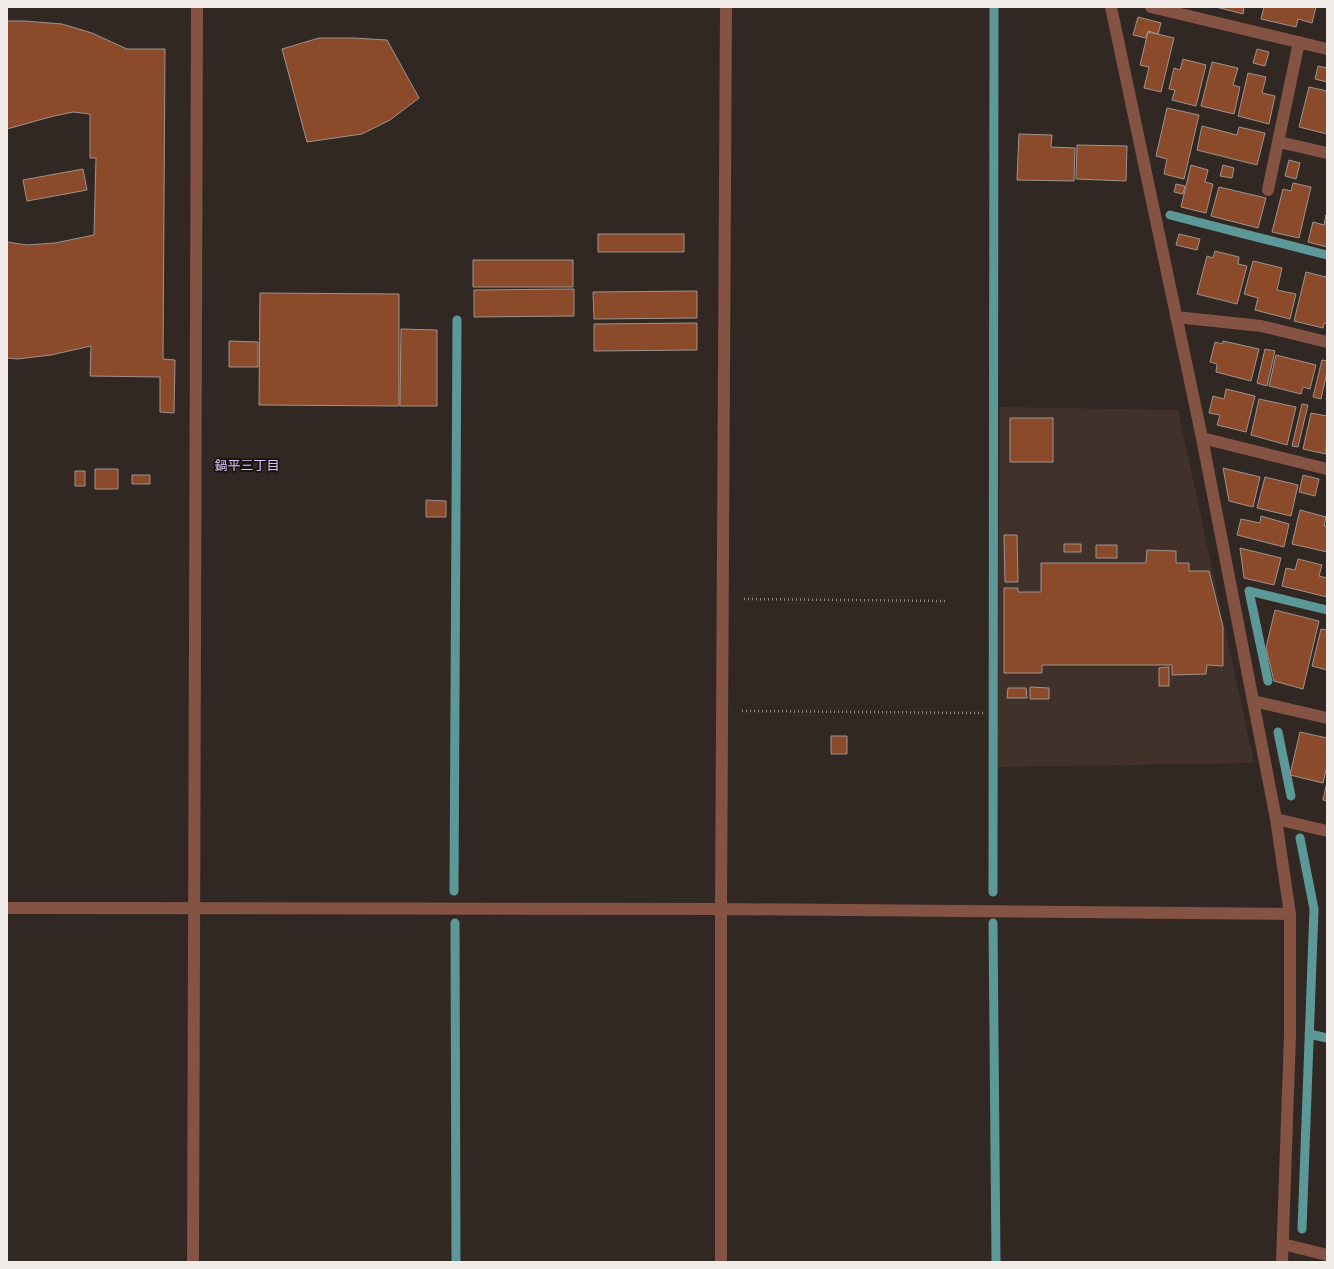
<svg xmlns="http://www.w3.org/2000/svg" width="1334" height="1269" viewBox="0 0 1334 1269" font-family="'PT Sans Narrow','Noto Sans JP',sans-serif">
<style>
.built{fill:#40312a}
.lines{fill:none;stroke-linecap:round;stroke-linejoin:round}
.stream{stroke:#5c9898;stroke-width:9}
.building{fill:#8b4b2a;stroke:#9f938e}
.path{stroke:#908985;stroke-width:2.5;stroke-dasharray:1 3;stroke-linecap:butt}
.minor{stroke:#845343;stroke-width:12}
.labels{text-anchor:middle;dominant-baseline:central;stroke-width:3.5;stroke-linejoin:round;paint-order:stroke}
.neighbourhood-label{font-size:13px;fill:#e0c2f8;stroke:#161210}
</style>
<rect width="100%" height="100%" fill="#312824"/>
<!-- built -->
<path class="built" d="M1000,407L1178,410L1254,763L997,767Z"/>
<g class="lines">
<!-- stream -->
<path class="stream" d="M1170,215L1327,255
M1268,681L1249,591L1327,610
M1278,732L1291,796
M1300,838L1314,909L1302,1229
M454,891L457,320
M993,892L994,7
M455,923L456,1262
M993,923L996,1262
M1309,1034L1327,1038"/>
</g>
<!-- building -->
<path class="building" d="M1216,7H1244L1243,14Z
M1264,7H1316L1312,23L1298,19L1296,27L1261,19Z
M1138,17L1161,23L1158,34L1148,31L1146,38L1133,35Z
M7,21H25L62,24L92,33L127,49H165L163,359L175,360L174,413L160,412V377L90,376L91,346L51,355L17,359L7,358V242L27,245L55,243L94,235L96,158H90V114L73,112L50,117L7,129Z
M1148,32L1174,38L1161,92L1144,88L1149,67L1140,65Z
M319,38H353L387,40L419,98L390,120L362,134L307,142L282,49Z
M1257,49L1269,52L1265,66L1253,63Z
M1183,59L1206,65L1196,106L1172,100L1175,90L1169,89L1174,68L1180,70Z
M1212,62L1238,68L1233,85L1240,87L1234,114L1201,106Z
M1318,66L1327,68V82L1315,79Z
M1248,73L1266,77L1262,93L1275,96L1269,124L1238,116Z
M1309,87L1327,91V134L1299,127Z
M1167,108L1199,115L1184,179L1164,174L1167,159L1156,156Z
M1202,126L1237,135L1239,127L1265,133L1257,165L1197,150Z
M1019,134L1052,135L1051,147L1075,148L1074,181L1017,180Z
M1077,145L1127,146L1126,181L1076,179Z
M1289,160L1300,163L1296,179L1285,176Z
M1191,165L1208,170L1205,182L1213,184L1206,213L1181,207Z
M1223,165L1234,168L1232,178L1220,176Z
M83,169L87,190L27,201L23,180Z
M1293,183L1311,187L1299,238L1272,232L1283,189L1291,191Z
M1176,184L1185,186L1183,194L1174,192Z
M1219,187L1266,198L1258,228L1211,216Z
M1326,215L1327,247L1308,242L1313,222L1324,225Z
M598,234H684V252H598Z
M1179,234L1200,239L1197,250L1176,245Z
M1215,251L1239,257L1238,264L1247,266L1237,304L1197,294L1207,256L1213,258Z
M473,260H573V287H473Z
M1253,261L1282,268L1277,290L1296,294L1290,319L1255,310L1258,298L1244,294Z
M1327,271V324L1324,323L1323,328L1294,321L1306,272L1326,277Z
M574,289V316L474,317V290Z
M697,291V318L594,319L593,292Z
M260,293L399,294V406L259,405Z
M697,323V350L594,351V324Z
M401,329L437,330V406H400Z
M229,341L258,342V367H229Z
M1223,341L1259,349L1251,381L1216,372L1217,364L1210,362L1215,342L1222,344Z
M1265,349L1275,351L1267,386L1257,383Z
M1276,355L1316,365L1310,389L1303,387L1301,394L1269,386Z
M1322,360L1327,361V372L1321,399L1313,397Z
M1226,389L1255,396L1246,432L1217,425L1220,415L1209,413L1213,396L1224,399Z
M1259,399L1296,407L1287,445L1251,435Z
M1302,404L1308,405L1298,447L1292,446Z
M1311,413L1327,416L1326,454L1303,449Z
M1010,418H1053V462H1010Z
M1223,468L1260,477L1253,507L1229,501Z
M95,469H118V489H95Z
M75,471H85V486H75Z
M132,475H150V484H132Z
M1303,475L1319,479L1315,496L1299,492Z
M1265,477L1298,485L1291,516L1257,508Z
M426,500L446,501V517H426Z
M1300,510L1326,517L1324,526H1327V552L1292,544Z
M1261,516L1289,524L1284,547L1237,535L1241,519L1260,523Z
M1004,535H1017L1018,582H1005Z
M1064,544H1081V552H1064Z
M1096,545H1117V558H1096Z
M1240,548L1281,558L1274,585L1244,578Z
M1147,550L1176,551V563H1189V571H1209L1223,627V666L1207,665L1206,674L1172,675V665H1042V673H1004V588H1018V592H1041V563H1146Z
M1298,559L1322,565L1319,576L1327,578V597L1282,586L1286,568L1295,570Z
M1275,610L1319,621L1303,689L1274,681L1266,648Z
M1321,629L1327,630V670L1312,666Z
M1169,667V686H1159V668Z
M1030,687L1049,688V699H1030Z
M1008,688H1026L1027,698H1007Z
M1300,732L1327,738V766L1323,783L1290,775Z
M831,736H847V754H831Z
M1327,782V801L1323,800Z"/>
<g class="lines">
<!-- path -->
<path class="path" d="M744,599L946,601
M742,711L986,713"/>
<!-- minor -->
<path class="minor" d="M1111,7L1202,438L1276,819L1290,914V1035L1282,1262
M1151,7L1327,49
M1279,142L1327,153
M1268,190L1299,42
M1176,317L1261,326L1327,342
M1202,438L1327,469
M1253,701L1327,718
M1276,819L1327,831
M7,908L721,909L1290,914
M1283,1244L1327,1255
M193,1262L197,7
M721,1262V909L726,7"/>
</g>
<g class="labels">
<!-- neighbourhood labels -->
<g class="neighbourhood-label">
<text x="247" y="465">鍋平三丁目</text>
</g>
</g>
<!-- border -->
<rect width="1334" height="1269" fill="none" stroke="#f2ece9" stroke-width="16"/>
</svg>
